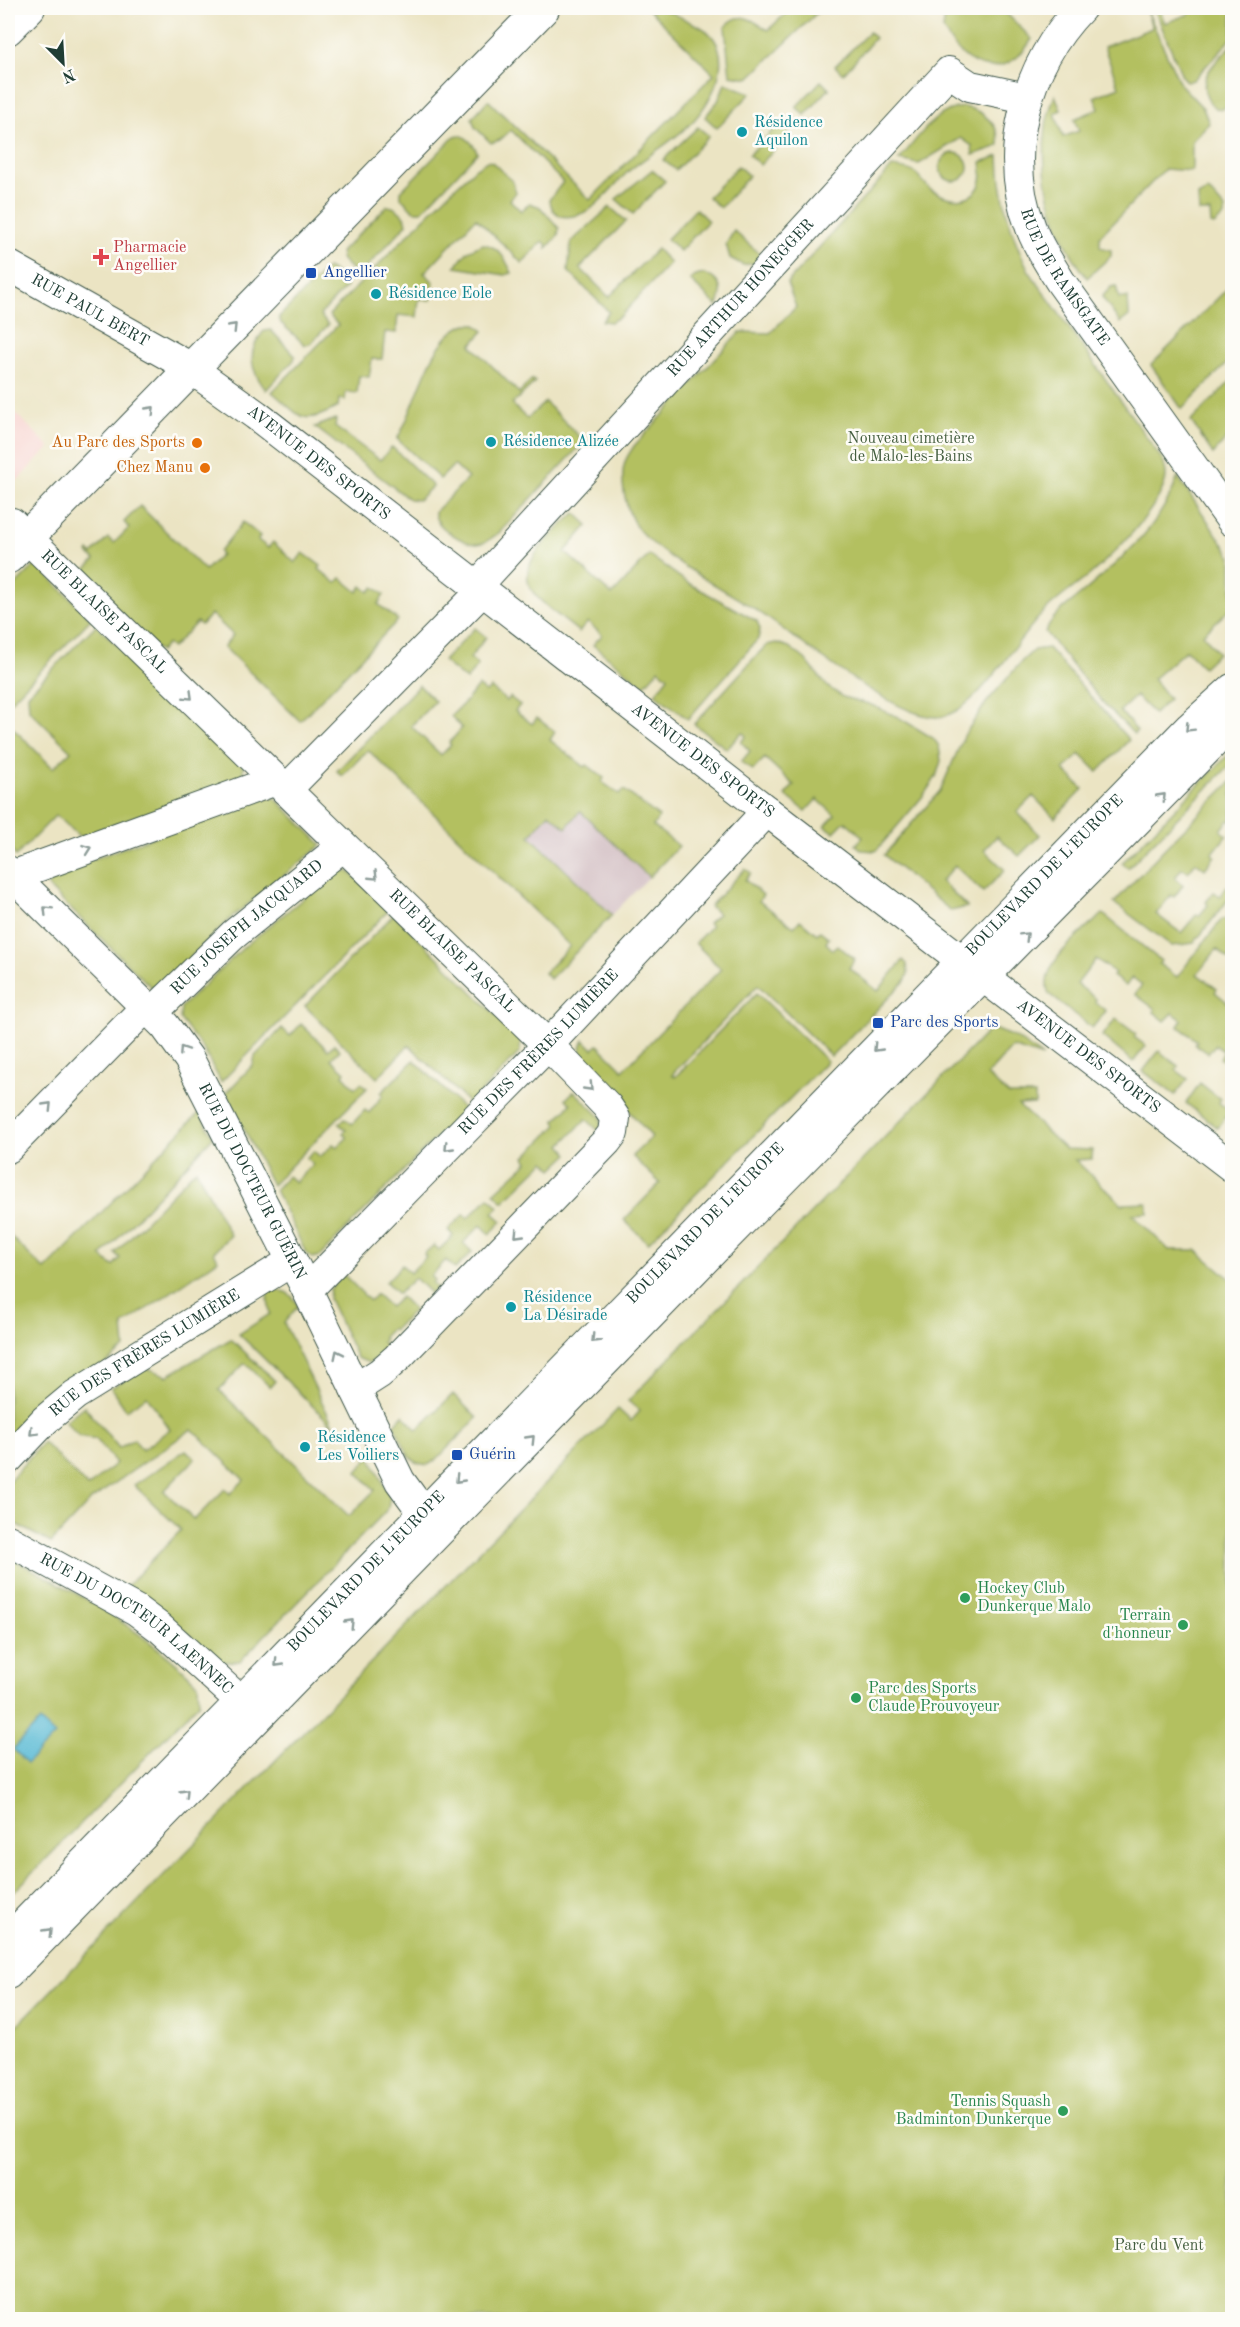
<svg xmlns="http://www.w3.org/2000/svg" width="1240" height="2327" viewBox="0 0 1240 2327" font-family="'Old Standard TT',serif">
<style>
.built{fill:#f7d0cd}
.industrial{fill:#d2bec3}
.green{fill:#b3c061;stroke:#697e4a;stroke-width:1.5}
.water{fill:#56b9d4;stroke:#3a7b84;stroke-width:1.5}
.lines{fill:none;stroke-linecap:round;stroke-linejoin:round}
.minor-casing{stroke:#3e5649;stroke-width:32}
.major-casing{stroke:#3e5649;stroke-width:35}
.minor{stroke:#fff;stroke-width:30}
.major{stroke:#fff;stroke-width:33}
.oneway{stroke:#8f9e9a}
.culture-dot{fill:#0f9aa8;stroke:#fdfcf7;stroke-width:2}
.health-dot{fill:#e0444e;stroke:#fdfcf7;stroke-width:2}
.transit-dot{fill:#1a4fb4;stroke:#fdfcf7;stroke-width:2}
.food-dot{fill:#e8710a;stroke:#fdfcf7;stroke-width:2}
.leisure-dot{fill:#2e9e5b;stroke:#fdfcf7;stroke-width:2}
.labels{text-anchor:middle;dominant-baseline:central;stroke-width:5;stroke-linejoin:round;paint-order:stroke}
.culture-label{font-size:16px;fill:#0d838f;stroke:#fdfcf7;text-anchor:start}
.health-label{font-size:16px;fill:#be3a42;stroke:#fdfcf7;text-anchor:start}
.transit-label{font-size:16px;fill:#164399;stroke:#fdfcf7;text-anchor:start}
.street-label{font-size:16px;fill:#1f3d34;stroke:#fdfcf7}
.park-label{font-size:16px;fill:#445e3f;stroke:#fdfcf7}
.food-label{font-size:16px;fill:#c56008;stroke:#fdfcf7;text-anchor:end}
.leisure-label{font-size:16px;fill:#27864d;stroke:#fdfcf7;text-anchor:start}
</style>
<rect width="100%" height="100%" fill="#fdfcf7"/>
<filter id="ink" filterUnits="userSpaceOnUse"><feTurbulence type="fractalNoise" baseFrequency=".0167" numOctaves="2"/><feDisplacementMap in="SourceGraphic" scale="12" xChannelSelector="R" yChannelSelector="G"/><feConvolveMatrix kernelMatrix="1 2 1 2 8 2 1 2 1" color-interpolation-filters="sRGB"/></filter>
<filter id="wash" filterUnits="userSpaceOnUse"><feTurbulence type="fractalNoise" baseFrequency=".008" numOctaves="4" result="noise"/><feDisplacementMap in="SourceGraphic" scale="24" xChannelSelector="R" yChannelSelector="G"/><feGaussianBlur stdDeviation="1.35" result="paint"/><feColorMatrix in="noise" values="0 0 0 0 0 0 0 0 0 0 0 0 0 0 0 0 0 1.4 0 .05"/><feComposite in="paint" operator="in"/></filter>
<g filter="url(#wash)">
<rect width="100%" height="100%" fill="#ebe4c3"/>
<!-- built -->
<path class="built" d="M8,406L50,447L8,490Z"/>
<!-- industrial -->
<path class="industrial" d="M580,810L649,877L612,915L530,836L550,812Z"/>
<!-- green -->
<path class="green" d="M647,8C668,7 674,15 693,23C738,42 720,90 695,119C676,140 651,153 630,170C610,187 591,222 560,216L553,210L549,200L563,182L511,130L500,140L491,143L475,127L472,118L488,100L590,200L714,74Z
M792,8H822L749,78L730,75L725,27C740,9 752,20 768,30Z
M954,8H1001L1032,39C1005,84 964,70 943,29L945,16Z
M1146,8L1180,84L1203,108L1209,123L1192,141V171L1165,169L1100,236V247L1111,250V256L1087,278C1054,233 1039,181 1046,126C1047,115 1052,104 1055,95L1061,110L1055,113L1063,137L1079,131L1074,119L1099,109L1094,97L1119,87L1104,47L1152,28Z
M1154,8H1159L1165,23L1189,14L1187,8H1232V38L1193,80L1187,82L1183,78Z
M869,32L875,38L843,74L835,66Z
M1232,45V112L1227,106L1221,110C1214,109 1211,105 1207,98C1197,75 1218,60 1232,45Z
M821,81L829,89L805,115L796,107Z
M725,83L751,93L717,128L705,117L718,101Z
M964,107C983,110 1001,126 999,146L973,155L972,146L961,138L919,164L899,160C917,140 935,108 964,107Z
M780,123L790,132L760,165L749,155Z
M698,127L709,136L676,170L663,160Z
M459,135C466,136 476,146 477,153L422,211H414L401,198V191L455,136Z
M940 167a14 14 0 1 1 28 0a14 14 0 1 1-28 0Z
M999,156C1000,197 1010,234 1029,271L1162,459C1166,468 1168,476 1164,485C1154,513 1116,552 1093,572C1077,586 1059,597 1044,612C1016,638 976,716 937,717C895,718 796,637 759,612C729,591 651,553 634,523C626,508 619,479 625,462C627,456 631,451 634,446L740,332L770,333L796,307L787,283L892,167C899,168 910,169 915,173C921,177 925,185 931,190C960,207 987,199 981,162Z
M487,161L492,162L512,181L516,192L510,200L521,211L530,203L540,207L559,228L558,236L546,249L548,246L543,241L522,263L476,218L424,273L434,282L431,300L419,299L417,317L398,315L396,333L385,332L382,359H372L369,377L359,376L357,393L346,392L345,400L339,399L338,407C301,427 302,417 272,392L338,325L329,315L450,192L476,168Z
M738,166L749,176L720,208L708,197Z
M652,170L665,181L633,214L616,199Z
M1207,191L1211,193L1225,209L1224,216L1214,225L1211,224L1210,212H1199L1198,196Z
M387,206C396,206 406,216 407,224L362,272H354L341,259V252Z
M610,207L626,221L580,268L609,297L657,249L670,263L621,316L611,322L602,321L609,312L568,271L571,242Z
M696,209L708,221L680,251L667,239Z
M734,231L762,256L755,263L743,265L730,258L726,244Z
M483,244C499,246 506,260 512,273L505,275L455,267L468,251Z
M327,268C335,271 344,280 346,287L320,315L328,325L310,344L305,345L281,323L279,317Z
M704,274C720,279 725,291 717,306L690,280L696,276Z
M1116,286L1119,298H1128L1129,316L1120,323L1102,297L1111,287Z
M1230,286H1232V364L1229,361L1182,409L1151,365Z
M467,324H475L484,331L471,345L519,393L532,379L535,382L512,404L527,419L545,402L583,440L582,444L500,532C493,537 487,543 478,544C465,545 433,526 435,512L468,478L454,465L440,479L397,439C417,409 428,335 467,324Z
M271,330L295,356L294,360L266,390C250,370 246,351 264,331Z
M1232,380V433L1213,454L1191,421Z
M336,419L335,427L380,460L392,447L433,486L418,500L409,499L315,427Z
M1178,477L1232,557V607L1203,634L1218,653L1203,667L1186,650L1153,679L1169,699L1154,714L1136,696L1120,711L1137,731L1134,734L1105,705L1045,632C1055,611 1069,605 1086,590C1125,556 1160,527 1178,477Z
M140,506L205,570L221,555L219,552L243,522L260,536L258,540L268,548L273,542L295,563L303,553L321,566L319,569L336,583L341,578L358,592L362,586L369,592L374,587L384,595L378,604L398,620L300,721L224,647L233,635L211,614L201,625L197,622L172,648L167,644L160,652L80,574L95,560L88,553L89,551L92,554L108,538L114,543L129,528L124,522Z
M575,513L588,525L565,552L612,595L649,555L688,583L757,621L760,629L758,639L688,719L655,694L668,677L659,669L644,686L593,645L602,635L588,622L579,632C565,620 543,606 533,592C512,564 557,531 575,513Z
M36,564L91,619L8,704V593Z
M96,625L244,767L241,779L80,837L56,815L16,856L8,848V723L53,768L71,751L29,710L28,694Z
M475,628L486,637L470,658L478,665L466,680L443,661Z
M776,643L789,647L805,659L827,686L843,697L869,704L898,717L933,738L939,746L941,761L936,777L923,796L876,851L862,850L856,845L863,837L845,821L834,832L825,826L835,815L817,799L806,811L785,795L794,785L765,758L753,770L741,762L750,751L741,742L746,736L742,732L727,749L694,724L757,655L767,645Z
M1048,648L1129,740L1098,772L1080,754L1064,770L1083,789L1055,818L1033,796L1017,812L1040,835L1019,856L997,836L984,850L1005,870L983,892L955,866L941,881L967,907L951,911L884,855L940,791L965,734L986,703L1022,661L1034,650Z
M419,685L435,701L411,726L441,755L451,745L449,743L462,728L451,716L467,700L478,686L486,692L491,688L507,701L510,697L520,705L515,711L532,724L537,718L555,732L550,740L585,767L587,765L604,778L602,782L619,794L624,790L659,817L653,826L679,846L649,877L580,811L566,828L549,813L530,836L612,915L550,979L544,973L570,946L368,750L342,776L337,771Z
M1232,751V763L1128,868L1122,863Z
M1232,781V822L1229,820L1221,830L1227,835L1212,854L1215,856L1205,869L1196,862L1188,872L1182,868L1175,878L1183,885L1174,897L1171,895L1156,914L1181,933L1197,914L1199,916L1208,905L1206,902L1214,892L1220,896L1227,886L1230,888L1232,885V903L1228,900L1194,943L1172,946L1114,903L1162,851Z
M264,797L275,798L322,845L232,917L160,987H151L48,887L51,874Z
M745,869L751,873L745,880L763,895L759,901L794,927L800,920L817,934L820,931L829,938L826,943L833,950L837,945L855,959L849,968L878,991L903,960L907,964L908,974L905,981L831,1056L758,985L675,1071L672,1075L675,1077L757,993L827,1061L648,1243L624,1220L660,1183L632,1156L652,1137L584,1060C580,1053 580,1048 584,1040L593,1049L598,1045L623,1070L721,969L695,943L711,926L708,923L718,914L710,906Z
M338,870L350,872L389,910L221,1082L203,1049L180,1019L181,1007L245,946Z
M394,914L521,1040L520,1052L470,1104L409,1045L377,1078L305,1006Z
M1103,914L1161,961L1159,964L1177,977L1222,919L1232,918V962L1217,949L1197,974L1217,989L1215,992L1232,1006V1068L1220,1058L1224,1052L1215,1045L1208,1053L1195,1044L1197,1041L1178,1026L1182,1020L1173,1013L1165,1021L1154,1012L1155,1009L1135,994L1142,985L1132,977L1126,986L1113,976L1115,973L1096,959L1077,984L1096,999L1095,1002L1106,1011L1092,1028L1049,994C1036,966 1084,931 1103,914Z
M1116,1019L1136,1034L1134,1037L1146,1046L1133,1062L1102,1036Z
M301,1024L328,1050L334,1044L340,1050L331,1059L345,1072L343,1075L355,1088L361,1083L367,1088L272,1185L226,1093L253,1065L255,1056L282,1028L290,1036Z
M991,1028L1016,1038L1043,1057L1012,1047L987,1075L1009,1095H1035V1104L1018,1105L1065,1149L1092,1150V1159L1075,1160L1122,1204L1147,1203L1148,1213L1132,1214L1169,1250H1196L1232,1280V2319H8V2035L618,1409L631,1421L640,1411L628,1401Z
M1159,1051L1178,1066L1176,1070L1188,1079L1175,1095L1143,1071Z
M414,1060L464,1109L320,1256L312,1258L306,1253L275,1190L288,1176L295,1182L313,1164L306,1158L314,1151L320,1157L333,1144L337,1147L347,1138L343,1133L346,1130L339,1124L345,1118L352,1124L365,1110L369,1113L383,1095L381,1093Z
M1200,1083L1220,1099L1218,1102L1230,1111L1218,1128L1186,1103Z
M574,1091L601,1117L602,1134L586,1119L561,1145L569,1154L553,1169L545,1161L503,1202L494,1193L528,1162L525,1157L557,1125L555,1121L571,1104L566,1099Z
M200,1112L213,1137L101,1256L113,1266L120,1258L115,1253L196,1169L230,1235L214,1252L218,1260L123,1325L125,1348L8,1441V1234L45,1270Z
M489,1197L499,1207L493,1213L502,1221L490,1234L481,1225L463,1243L472,1252L455,1269L446,1260L431,1276L435,1280L432,1283L437,1288L431,1294L415,1278L398,1294L386,1282L402,1265L410,1273L426,1257L424,1254L434,1245L439,1250L453,1236L448,1230L464,1214L468,1218Z
M344,1275L370,1301L376,1294L390,1307L401,1297L414,1310L394,1330L392,1328L383,1337L385,1339L382,1342L390,1350L369,1363L357,1358L329,1299L330,1289Z
M272,1290C285,1289 293,1294 298,1306L284,1323L334,1427L239,1334L270,1314L267,1292Z
M231,1339L275,1381L270,1387L245,1363L219,1390L349,1516L375,1490L357,1472L370,1456L390,1497L388,1508L384,1513L240,1661L220,1662L182,1628L126,1587L181,1530L134,1485L186,1450L195,1459L164,1491L194,1520L225,1489L230,1494L244,1480L192,1429L91,1500L51,1543L8,1520V1482L43,1442L88,1487L116,1463L96,1439L79,1436L65,1421L84,1406L119,1448L134,1439L142,1450L170,1429L147,1396L126,1410L111,1388L145,1367L167,1376Z
M453,1394L477,1418L436,1460L428,1465L417,1463L409,1456L394,1425L403,1415L417,1430Z
M8,1557C76,1591 144,1630 198,1684L199,1703L8,1898Z"/>
<!-- water -->
<path class="water" d="M40,1721L55,1735L27,1763L13,1749Z"/>
</g>
<g filter="url(#ink)">
<g class="lines">
<defs>
<g id="minor">
<path id="s1" d="M1081,8C1026,65 1001,153 1031,228C1038,247 1050,264 1060,281L1232,521"/>
<path d="M8,30L30,8"/>
<path id="s2" d="M8,265L186,365L256,415L785,825L1232,1167"/>
<path id="s3" d="M12,523L548,1045L607,1106L615,1118L613,1133L607,1141L397,1358L380,1373L355,1389"/>
<path id="s4" d="M476,587L949,72L970,86L1027,98"/>
<path d="M286,790L482,591"/>
<path id="s5" d="M8,871L165,1026L189,1059L307,1290L400,1481L419,1507L438,1526"/>
<path d="M12,876L276,780"/>
<path id="s6" d="M152,1013L233,935L343,846"/>
<path d="M8,1148L146,1007"/>
<path id="s7" d="M307,1290L548,1045L767,811"/>
<path id="s8" d="M8,1459L45,1420L75,1395L292,1261"/>
<path id="s9" d="M8,1540L136,1610L160,1628L256,1715"/>
<path id="s10" d="M8,1940L1190,727L1232,689"/>
<path d="M8,1974L707,1257L1232,724"/>
</g>
<path id="major" d="M8,557L543,8"/>
</defs>
<!-- minor casing -->
<use href="#minor" class="minor-casing"/>
<!-- major casing -->
<use href="#major" class="major-casing"/>
<!-- minor -->
<use href="#minor" class="minor"/>
<!-- major -->
<use href="#major" class="major"/>
</g>
<!-- one-way arrows -->
<defs><path id="oneway-chevron" d="M-2-3.5L2.5 0L-2 3.5" fill="none" stroke-width="1.6" stroke-linecap="round" stroke-linejoin="round" transform="scale(1.5)"/></defs>
<g class="oneway">
<use href="#oneway-chevron" transform="translate(233 327) rotate(-46)"/>
<use href="#oneway-chevron" transform="translate(151 410) rotate(-46)"/>
<use href="#oneway-chevron" transform="translate(189 696) rotate(44)"/>
<use href="#oneway-chevron" transform="translate(1189 728) rotate(135)"/>
<use href="#oneway-chevron" transform="translate(1162 797) rotate(-46)"/>
<use href="#oneway-chevron" transform="translate(87 849) rotate(-20)"/>
<use href="#oneway-chevron" transform="translate(374 876) rotate(44)"/>
<use href="#oneway-chevron" transform="translate(47 910) rotate(-135)"/>
<use href="#oneway-chevron" transform="translate(1025 936) rotate(-45)"/>
<use href="#oneway-chevron" transform="translate(877 1048) rotate(134)"/>
<use href="#oneway-chevron" transform="translate(183 1050) rotate(-124)"/>
<use href="#oneway-chevron" transform="translate(589 1087) rotate(46)"/>
<use href="#oneway-chevron" transform="translate(48 1106) rotate(-46)"/>
<use href="#oneway-chevron" transform="translate(448 1147) rotate(134)"/>
<use href="#oneway-chevron" transform="translate(518 1234) rotate(134)"/>
<use href="#oneway-chevron" transform="translate(595 1339) rotate(134)"/>
<use href="#oneway-chevron" transform="translate(338 1354) rotate(-116)"/>
<use href="#oneway-chevron" transform="translate(33 1432) rotate(135)"/>
<use href="#oneway-chevron" transform="translate(531 1439) rotate(-46)"/>
<use href="#oneway-chevron" transform="translate(459 1479) rotate(134)"/>
<use href="#oneway-chevron" transform="translate(350 1623) rotate(-46)"/>
<use href="#oneway-chevron" transform="translate(278 1663) rotate(134)"/>
<use href="#oneway-chevron" transform="translate(185 1793) rotate(-46)"/>
<use href="#oneway-chevron" transform="translate(48 1932) rotate(-46)"/>
</g>
</g>
<!-- markers -->
<g class="culture-dot">
<circle cx="742" cy="132" r="6"/>
<circle cx="376" cy="294" r="6"/>
<circle cx="491" cy="442" r="6"/>
<circle cx="511" cy="1307" r="6"/>
<circle cx="305" cy="1447" r="6"/>
</g>
<path class="health-dot" d="M98 248h6v6h6v6h-6v6h-6v-6h-6v-6h6z"/>
<g class="transit-dot">
<rect x="305" y="267" width="12" height="12" rx="3"/>
<rect x="872" y="1017" width="12" height="12" rx="3"/>
<rect x="451" y="1449" width="12" height="12" rx="3"/>
</g>
<g class="food-dot">
<circle cx="197" cy="443" r="6"/>
<circle cx="205" cy="468" r="6"/>
</g>
<g class="leisure-dot">
<circle cx="965" cy="1598" r="6"/>
<circle cx="1183" cy="1625" r="6"/>
<circle cx="856" cy="1698" r="6"/>
<circle cx="1063" cy="2111" r="6"/>
</g>
<g class="labels">
<!-- culture labels -->
<g class="culture-label">
<text x="754" y="123">Résidence<tspan x="754" dy="18">Aquilon</tspan></text>
<text x="388" y="294">Résidence Eole</text>
<text x="503" y="442">Résidence Alizée</text>
<text x="523" y="1298">Résidence<tspan x="523" dy="18">La Désirade</tspan></text>
<text x="317" y="1438">Résidence<tspan x="317" dy="18">Les Voiliers</tspan></text>
</g>
<!-- health labels -->
<g class="health-label">
<text x="113" y="248">Pharmacie<tspan x="113" dy="18">Angellier</tspan></text>
</g>
<!-- transit labels -->
<g class="transit-label">
<text x="323" y="273">Angellier</text>
<text x="890" y="1023">Parc des Sports</text>
<text x="469" y="1455">Guérin</text>
</g>
<!-- street labels -->
<g class="street-label">
<text stroke="none"><textPath href="#s1" startOffset="297">RUE DE RAMSGATE</textPath></text>
<text stroke="none"><textPath href="#s4" startOffset="392">RUE ARTHUR HONEGGER</textPath></text>
<text stroke="none"><textPath href="#s2" startOffset="94">RUE PAUL BERT</textPath></text>
<text stroke="none"><textPath href="#s2" startOffset="369">AVENUE DES SPORTS</textPath></text>
<text stroke="none"><textPath href="#s3" startOffset="128">RUE BLAISE PASCAL</textPath></text>
<text stroke="none"><textPath href="#s2" startOffset="855">AVENUE DES SPORTS</textPath></text>
<text stroke="none"><textPath href="#s10" startOffset="1486">BOULEVARD DE L'EUROPE</textPath></text>
<text stroke="none"><textPath href="#s6" startOffset="128">RUE JOSEPH JACQUARD</textPath></text>
<text stroke="none"><textPath href="#s3" startOffset="614">RUE BLAISE PASCAL</textPath></text>
<text stroke="none"><textPath href="#s7" startOffset="332">RUE DES FRÈRES LUMIÈRE</textPath></text>
<text stroke="none"><textPath href="#s2" startOffset="1341">AVENUE DES SPORTS</textPath></text>
<text stroke="none"><textPath href="#s5" startOffset="399">RUE DU DOCTEUR GUÉRIN</textPath></text>
<text stroke="none"><textPath href="#s10" startOffset="1000">BOULEVARD DE L'EUROPE</textPath></text>
<text stroke="none"><textPath href="#s8" startOffset="174">RUE DES FRÈRES LUMIÈRE</textPath></text>
<text stroke="none"><textPath href="#s10" startOffset="514">BOULEVARD DE L'EUROPE</textPath></text>
<text stroke="none"><textPath href="#s9" startOffset="154">RUE DU DOCTEUR LAENNEC</textPath></text>
</g>
<!-- park labels -->
<g class="park-label">
<text x="911" y="439">Nouveau cimetière<tspan x="911" dy="18">de Malo-les-Bains</tspan></text>
<text x="1159" y="2246">Parc du Vent</text>
</g>
<!-- food labels -->
<g class="food-label">
<text x="185" y="443">Au Parc des Sports</text>
<text x="193" y="468">Chez Manu</text>
</g>
<!-- leisure labels -->
<g class="leisure-label">
<text x="977" y="1589">Hockey Club<tspan x="977" dy="18">Dunkerque Malo</tspan></text>
<text x="1171" y="1616" text-anchor="end">Terrain<tspan x="1171" dy="18">d'honneur</tspan></text>
<text x="868" y="1689">Parc des Sports<tspan x="868" dy="18">Claude Prouvoyeur</tspan></text>
<text x="1051" y="2102" text-anchor="end">Tennis Squash<tspan x="1051" dy="18">Badminton Dunkerque</tspan></text>
</g>
</g>
<!-- margin -->
<rect width="1240" height="2327" fill="none" stroke="#fdfcf7" stroke-width="30"/>
<!-- north arrow -->
<g transform="translate(63 63) rotate(156)" stroke="#fdfcf7" stroke-width="4.5" paint-order="stroke">
<path d="M0-4.5L10 22L0 15L-10 22Z" fill="#1f3d34"/>
<text y="-9" font-size="16" font-weight="bold" text-anchor="middle" fill="#1f3d34">N</text>
</g>
</svg>
